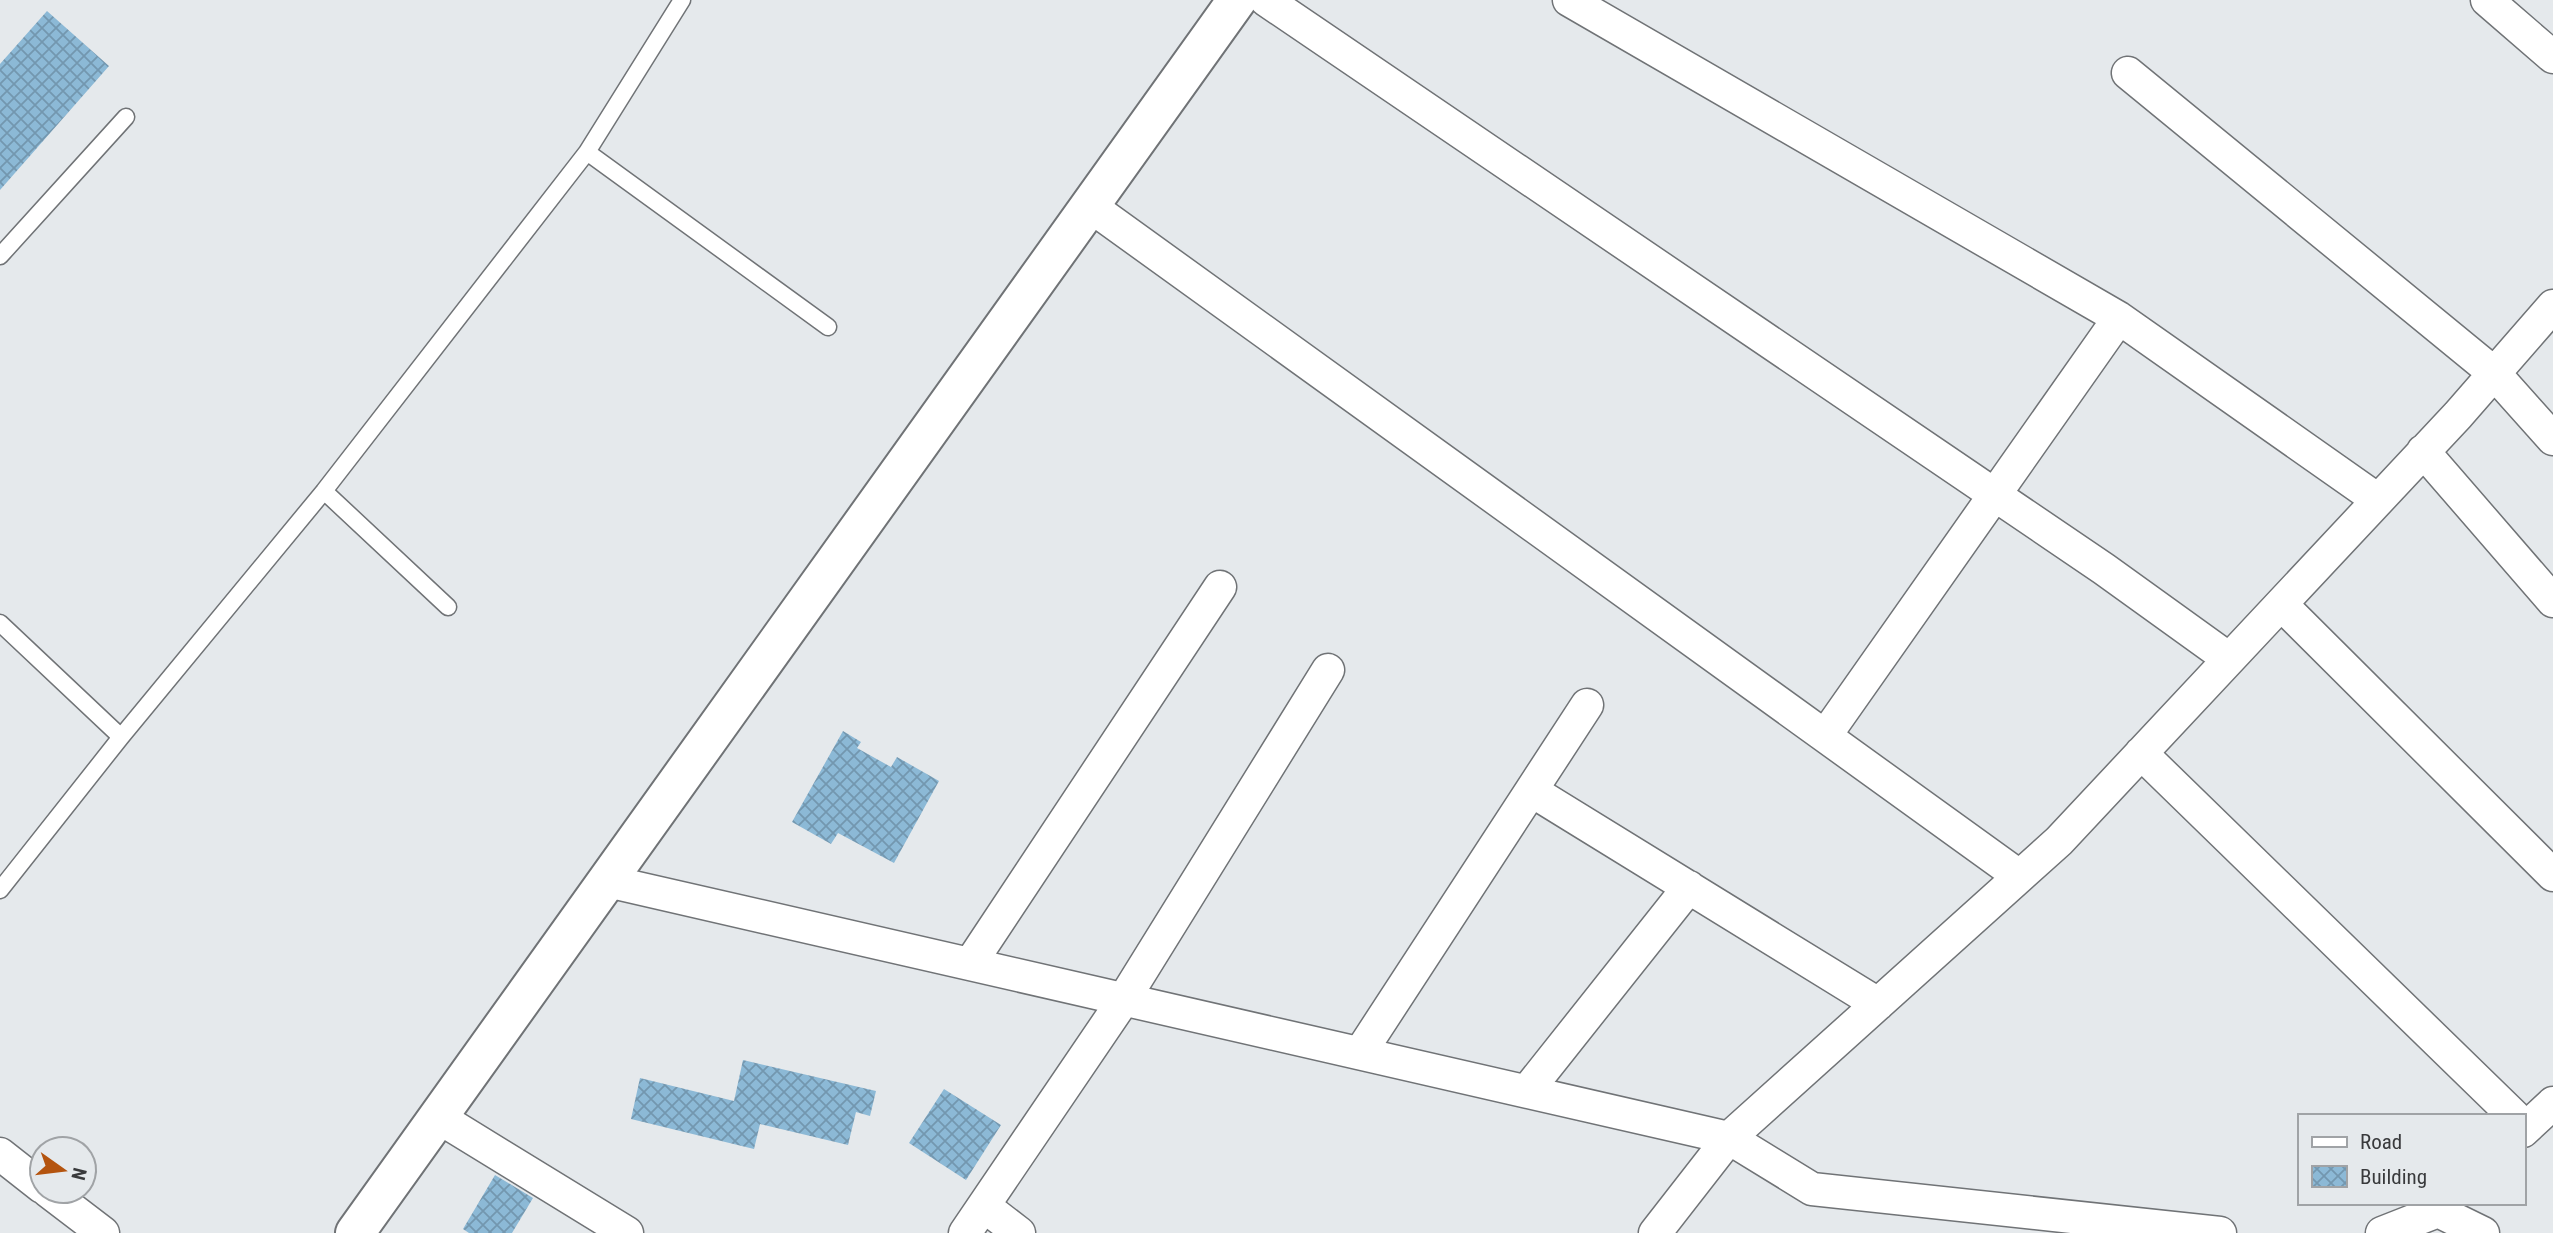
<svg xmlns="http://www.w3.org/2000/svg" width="2553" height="1233" viewBox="0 0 2553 1233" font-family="'Roboto Condensed',sans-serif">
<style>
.building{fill:url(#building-cross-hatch)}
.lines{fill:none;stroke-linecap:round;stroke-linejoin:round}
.lane-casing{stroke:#707376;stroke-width:19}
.street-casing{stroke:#707376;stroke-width:35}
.secondary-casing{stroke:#707376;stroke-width:42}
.lane{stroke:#fff;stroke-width:16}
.street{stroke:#fff;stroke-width:32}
.secondary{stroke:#fff;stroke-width:38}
</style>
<defs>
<pattern id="building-cross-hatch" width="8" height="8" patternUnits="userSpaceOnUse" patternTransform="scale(1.75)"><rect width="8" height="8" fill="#8cb9d6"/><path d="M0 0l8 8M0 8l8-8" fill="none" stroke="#7397af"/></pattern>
</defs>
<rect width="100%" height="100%" fill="#e5e9ec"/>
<!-- building -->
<path class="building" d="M47,11L109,66L0,190V64Z
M843,731L861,742L857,748L891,767L897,757L939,781L894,863L838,833L831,844L792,822Z
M743,1060L876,1091L870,1116L856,1112L848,1145L760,1124L754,1149L631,1119L640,1078L734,1101Z
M944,1089L1001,1125L966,1180L909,1143Z
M495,1175L533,1198L512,1233H469L463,1229Z"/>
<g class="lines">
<defs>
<path id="lane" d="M587,152L828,327
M0,256L126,117
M324,491L448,607
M0,623L121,737
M0,890L121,737L324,491L587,152L682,0"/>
<path id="street" d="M1266,0L2104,569L2229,659
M1569,0L2119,318L2378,500
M2487,0L2553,57
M2128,73L2494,373L2553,439
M1090,206L2019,876
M2423,451L2553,601
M2281,604L2553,875
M1825,736L2119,318
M2141,753L2514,1116
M1532,791L1878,1004
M607,881L1729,1138L1812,1189L2220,1233
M970,964L1220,587
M1360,1053L1587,705
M1527,1091L1689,887
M438,1117L627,1233
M2523,1131L2553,1103
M0,1154L42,1187
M48,1191L103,1233
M984,1206L1019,1233
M965,1233L1124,999L1328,670
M1655,1233L1729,1138L2059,841L2458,415L2553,306
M2382,1233L2438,1211L2483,1233"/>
<path id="secondary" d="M355,1233L1237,0"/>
</defs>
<!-- lane casing -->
<use href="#lane" class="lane-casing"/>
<!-- street casing -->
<use href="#street" class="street-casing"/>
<!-- secondary casing -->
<use href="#secondary" class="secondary-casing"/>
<!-- lane -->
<use href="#lane" class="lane"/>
<!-- street -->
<use href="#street" class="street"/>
<!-- secondary -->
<use href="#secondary" class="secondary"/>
</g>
<!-- legend -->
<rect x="2298" y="1114" width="228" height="91" fill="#e5e9ec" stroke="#a0a3a6" stroke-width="2"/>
<rect x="2312" y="1137" width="35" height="10" fill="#ffffff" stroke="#a0a3a6" stroke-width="2"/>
<text x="2360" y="1149" font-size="21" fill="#393a3c">Road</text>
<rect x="2312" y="1166" width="35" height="21" fill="url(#building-cross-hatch)" stroke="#a0a3a6" stroke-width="2"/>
<text x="2360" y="1184" font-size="21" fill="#393a3c">Building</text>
<!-- north arrow -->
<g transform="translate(63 1170) rotate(104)"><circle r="33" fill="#e5e9ec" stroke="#a0a3a6" stroke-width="2"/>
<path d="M0-5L12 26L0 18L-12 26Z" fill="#b4540f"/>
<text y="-10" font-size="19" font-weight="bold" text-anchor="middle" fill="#393a3c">N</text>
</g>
</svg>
